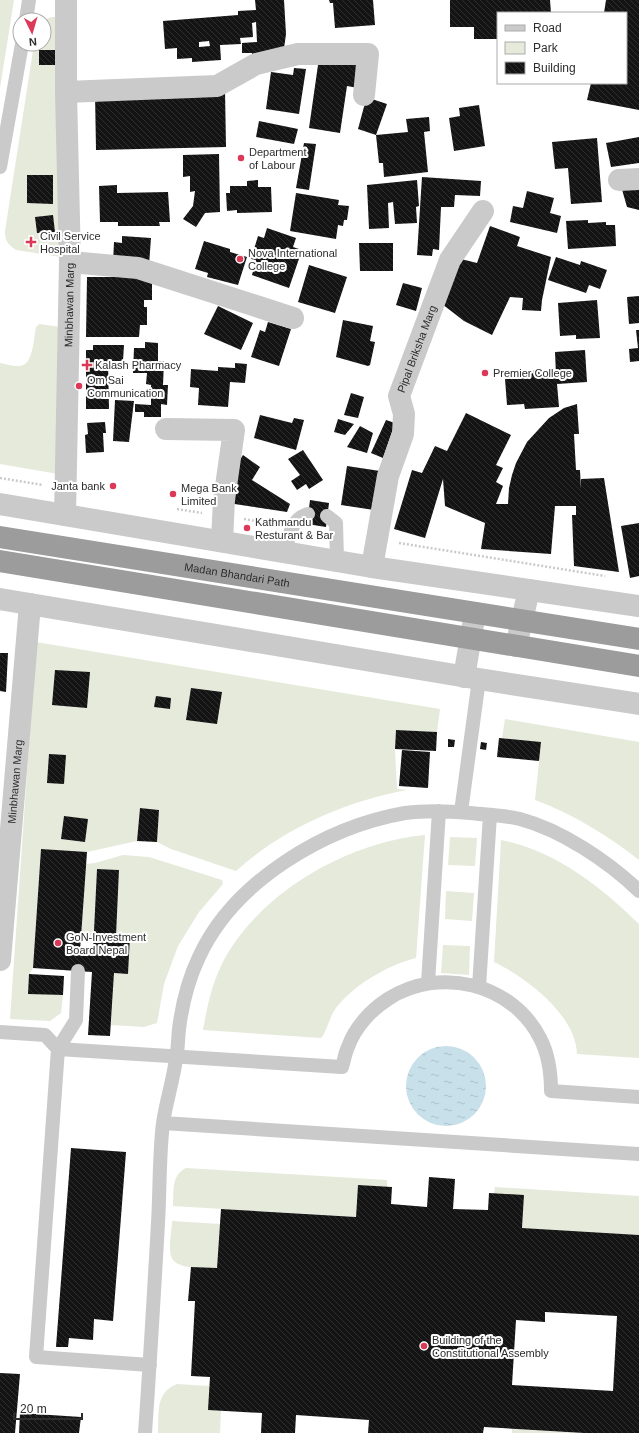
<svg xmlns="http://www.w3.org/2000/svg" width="639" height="1433" viewBox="0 0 639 1433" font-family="Arial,sans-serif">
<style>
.green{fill:#e5eadb}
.water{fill:url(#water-ripples)}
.building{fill:url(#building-back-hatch);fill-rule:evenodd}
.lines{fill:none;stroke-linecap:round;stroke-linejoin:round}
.path{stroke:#cacaca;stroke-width:2.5;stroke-dasharray:2 2;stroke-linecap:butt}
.service{stroke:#cacaca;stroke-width:14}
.minor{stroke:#cacaca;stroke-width:22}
.tertiary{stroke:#cacaca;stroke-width:22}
.trunk{stroke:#9c9c9c;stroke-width:22}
.poi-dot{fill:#da3958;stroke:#fff;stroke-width:1.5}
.labels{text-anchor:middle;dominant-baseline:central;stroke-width:4;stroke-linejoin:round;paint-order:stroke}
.poi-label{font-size:11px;fill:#2d2d2d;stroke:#fff;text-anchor:start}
.street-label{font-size:11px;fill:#2d2d2d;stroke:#fff}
</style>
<defs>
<pattern id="water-ripples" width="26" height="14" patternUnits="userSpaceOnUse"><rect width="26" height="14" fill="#c8e0e9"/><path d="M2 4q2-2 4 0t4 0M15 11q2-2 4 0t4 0" fill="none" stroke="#acc0c8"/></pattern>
<pattern id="building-back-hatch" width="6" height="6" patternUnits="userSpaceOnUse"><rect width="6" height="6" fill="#141414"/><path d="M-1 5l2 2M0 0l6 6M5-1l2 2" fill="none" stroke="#2e2e2e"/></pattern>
</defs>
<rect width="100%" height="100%" fill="#fff"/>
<!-- green -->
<path class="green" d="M0,0H14L0,88Z
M51,17H60L61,257L16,250C7,244 5,240 5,231L34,44H44V20Z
M39,324L61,327L58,474L0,464V363C6,364 17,368 23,365C33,362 34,337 36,327Z
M36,642L440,709L437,732L396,730L395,749L397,789L407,790C344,802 284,828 236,871L171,849L157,842L159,810L140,808L137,841L87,852L41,849L33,968L29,975L28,993L63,995L61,1013L50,1021L10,1019Z
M505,719L639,742V860C607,835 573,814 535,800L541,742L502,738Z
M425,835L416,958C388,965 351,986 334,1011C330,1017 325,1035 321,1038L203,1030C207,1008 211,987 221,966C256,894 347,842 425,835Z
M450,837L477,838L475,866L448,865Z
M501,840C555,850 601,887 639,924V1058L577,1054C576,1015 526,977 494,962Z
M123,855L149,857L222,880L223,884L199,912L178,946L164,984L157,1023L144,1027L111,1025L114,973L128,974L130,938L116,936L119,870L97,869L94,936L81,935L86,864L95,863Z
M446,891L474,893L472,921L445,919Z
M443,945L470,946L469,975L441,973Z
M186,1168L387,1180V1187L358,1185L356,1217L173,1206C174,1191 171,1175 186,1168Z
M495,1187L639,1196V1235L522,1228L524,1196L494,1194Z
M172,1221L220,1224L217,1268C204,1268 175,1270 171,1256C168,1245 172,1231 172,1221Z
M177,1384L209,1386L221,1410L220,1433H158C159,1412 155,1393 177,1384Z
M512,1429L584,1433H512Z"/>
<!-- water -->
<path class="water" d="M406 1086a40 40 0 1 1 80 0a40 40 0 1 1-80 0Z"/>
<!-- building -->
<path class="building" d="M255,0H284L286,34L283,56L252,57V53H242V43L257,42L256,22L252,23L253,37L240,38L241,44L220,45L221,60L192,62V58L177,59V48L165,49L163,21L238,15V11L256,10ZM209,41L210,46L199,47V42Z
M329,0H373L375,25L335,28L333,3H330Z
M450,0H550L551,13H498V39H474V27H450Z
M606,0H639V110L587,100L591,83H626V13H604Z
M39,50H57V65H39Z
M319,58L362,65L358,88L347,86L340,133L309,128Z
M294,68L306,69L299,114L266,109L271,72L293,75Z
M225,90L226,147L96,150L95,93Z
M372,99L387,104L376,135L358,129L365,103L370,104Z
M479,105L485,146L454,151L449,118L460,116L459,108Z
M429,117L430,131L424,132L428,172L384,177L383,163H379L376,135L408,132L406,119Z
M259,121L298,129L294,144L256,137Z
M639,137V163L611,167L606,143Z
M597,138L602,202L571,204L568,168L555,169L552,142Z
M304,143L316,144L309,190L296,188Z
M219,154L220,212L205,213L196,227L183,219L193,206L195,191L190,192V176L183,177V155Z
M27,175H53V204L27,203Z
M422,177L481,181L480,196L455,195L454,207H441L439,250L433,249L432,256L417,255Z
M258,180V187H271L272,212L237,213V210L227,211L226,193H230V186H247V181Z
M417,180L419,206L416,207L417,223L395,224L393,202L388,203L389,228L369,229L367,185Z
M639,184V210L627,207L621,186Z
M117,185V193L168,192L170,222H159L160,226H118V222H100L99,186Z
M527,191L554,198L550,213L561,216L557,233L510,222L513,206L523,208Z
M296,193L339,200L338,205L349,206L347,220H344L343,226L338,225L336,239L290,231Z
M53,215L55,232L37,233L35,217Z
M588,220V223L606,222V225H615L616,246L568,249L566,221Z
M490,226L520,237L517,246L551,257L542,300L541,311L522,310L523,298L510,297L492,335L464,321L442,304L461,259L477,263Z
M267,228L296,238L293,247L302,250L289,288L252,275L256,260L251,259L258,236L264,238Z
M122,236L151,238L149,265L113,263L114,242L122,243Z
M204,241L230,249V252L247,257L238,285L207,277L208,273L195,269Z
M359,243H393V271H360Z
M556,257L580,265L581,261L607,270L600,289L589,285L586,293L548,280Z
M309,265L347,277L335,313L298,302Z
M87,277H152V300H144V307H147V325H140L139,337H86Z
M403,283L422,288L416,311L396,305Z
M639,296V323L629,324L627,297Z
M597,300L600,338L576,339V335L560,336L558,303Z
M218,306L253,323L241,350L204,334Z
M343,320L373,326L370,341L375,342L370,365L368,366L336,357Z
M268,322L291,329L279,366L251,357L260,330L265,332Z
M636,330H639V361L630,362L629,349L638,348Z
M145,342L158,343V361H164L163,385H168L167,405L161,404V417H144V412H135V404L151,405V385L146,384L147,373H133L134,348H145Z
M93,345H124L123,361H108L109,409H86V350H93Z
M585,350L587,382L557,384L559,407L525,409L524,404L507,405L505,379L522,377V371L540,370V376L556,375L555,352Z
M235,363L247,364L245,383L230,382L228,407L198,405L199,388L190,387L191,369L218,371V367L235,368Z
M351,393L364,397L358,418L344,415Z
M115,400L134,401L129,442L113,441Z
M577,404L579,434H574L576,470H580L581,489V479L604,478L619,572L574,566L572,515H576V506H555L551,554L481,549L485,523L445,506L443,479L425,538L394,529L412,470L422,473L435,446L447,451L466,413L511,435L496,465L503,468L496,482L503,486L496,504H508L509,488L512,475L516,463L527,442L549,418L564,408Z
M260,415L292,423L294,418L304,420L296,450L254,438Z
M338,419L354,424L345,435L334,432Z
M386,420L395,423L383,458L371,453Z
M105,422L106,433H103L104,452L86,453L85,435L88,434L87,423Z
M360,426L373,433L367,453L347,447Z
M303,450L323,480L309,489L306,484L297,490L291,481L300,475L288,459Z
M243,455L260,467L252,480L290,504L287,512L228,503L232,472Z
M347,466L380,471L374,510L341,505Z
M310,500L329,503L326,527L307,524Z
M639,523V576L630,578L621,526Z
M0,653H8L6,692L0,691Z
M55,670L90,672L87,708L52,705Z
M191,688L222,692L217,724L186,720Z
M156,696L171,698L170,709L154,707Z
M396,730L437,732L436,751L395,749Z
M499,738L541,742L539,761L497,757Z
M448,739L455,740L454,747H448Z
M481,742L487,743L486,750L480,749Z
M402,750L430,752L428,788L399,786Z
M49,754L66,755L64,784L47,783Z
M140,808L159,810L157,842L137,841Z
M64,816L88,819L85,842L61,839Z
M41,849L87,852L80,951H93L97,869L119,870L116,936L130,937L128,974L114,973L110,1036L88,1035L92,972L33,968Z
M29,974L64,976L63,995L28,994Z
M71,1148L126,1152L113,1321L94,1319L93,1340L69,1338L68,1347H56Z
M429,1177L455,1179L453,1209L488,1210L489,1193L524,1195L522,1228L639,1235V1433H584L484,1427L483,1433H368L369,1420L296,1415L295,1433H261L262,1413L208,1410L210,1377L191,1376L195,1301H188L191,1267L217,1268L221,1209L356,1217L358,1185L392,1187L391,1204L427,1207ZM545,1312L617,1316L613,1391L512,1385L516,1320L545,1322Z
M0,1373L20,1374L15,1433H0Z
M20,1413L81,1417L79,1433H19Z"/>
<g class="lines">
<!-- path -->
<path class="path" d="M0,478L43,485
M177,509L202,513
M244,519L273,524
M399,543L605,576"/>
<!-- service -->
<path class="service" d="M26,20L29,0
M0,167L22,44
M327,516L336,523L337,560
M285,552C289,536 291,519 308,514
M461,812L479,679
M78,971L76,1020L58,1049L36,1357L150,1365
M428,983L439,811
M479,987L490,815
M0,1032L45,1035L58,1049L342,1067C344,1061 345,1053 348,1047C355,1027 371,1010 388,999C439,966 512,983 540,1038C549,1055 551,1073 551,1091L639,1097
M163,1123L639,1154
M145,1433C150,1363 154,1293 158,1223C160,1190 159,1156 163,1123C166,1102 173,1081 176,1059C178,1049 178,1039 179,1029C182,1005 188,980 199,957C234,881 325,827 405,813C426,810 449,811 470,813C487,815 504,815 520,819C561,830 608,861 639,891"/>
<!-- minor -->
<g class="minor">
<path d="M66,92L217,86L256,64L298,54H368L364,95"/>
<path d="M619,180L639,179"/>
<path d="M70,262L138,268L293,318"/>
<path d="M166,429L234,430L224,500L222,541"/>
<path id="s1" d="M372,567L388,476L403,434L404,414L399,396L450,260L483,211"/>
<path id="s2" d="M0,960L30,604"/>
</g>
<!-- tertiary -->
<g class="tertiary">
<path d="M0,504L372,567L639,606"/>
<path id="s3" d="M65,515L70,262L66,92V0"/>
<path d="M0,599L479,679L639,704"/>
<path d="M516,646L529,590"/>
<path d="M464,677L475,613"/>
</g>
<!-- trunk -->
<g class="trunk">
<path id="s4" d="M0,537L639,639"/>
<path d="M0,561L639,666"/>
</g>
</g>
<!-- markers -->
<g class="poi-dot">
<circle cx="241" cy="158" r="4"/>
<path d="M29 236h4v4h4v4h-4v4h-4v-4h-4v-4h4z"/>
<circle cx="240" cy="259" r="4"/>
<path d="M85 359h4v4h4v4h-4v4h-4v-4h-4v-4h4z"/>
<circle cx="485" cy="373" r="4"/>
<circle cx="79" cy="386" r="4"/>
<circle cx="113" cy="486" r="4"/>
<circle cx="173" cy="494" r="4"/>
<circle cx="247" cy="528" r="4"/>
<circle cx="58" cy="943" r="4"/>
<circle cx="424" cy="1346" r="4"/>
</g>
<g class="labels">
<!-- poi labels -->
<g class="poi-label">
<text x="249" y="152">Department<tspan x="249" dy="13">of Labour</tspan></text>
<text x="40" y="236">Civil Service<tspan x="40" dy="13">Hospital</tspan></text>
<text x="248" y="253">Nova International<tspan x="248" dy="13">College</tspan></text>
<text x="95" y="365">Kalash Pharmacy</text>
<text x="493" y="373">Premier College</text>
<text x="87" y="380">Om Sai<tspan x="87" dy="13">Communication</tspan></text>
<text x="105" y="486" text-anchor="end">Janta bank</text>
<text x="181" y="488">Mega Bank<tspan x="181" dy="13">Limited</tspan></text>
<text x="255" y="522">Kathmandu<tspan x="255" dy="13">Resturant &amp; Bar</tspan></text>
<text x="66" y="937">GoN-Investment<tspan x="66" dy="13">Board Nepal</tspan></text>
<text x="432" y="1340">Building of the<tspan x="432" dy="13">Constitutional Assembly</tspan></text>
</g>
<!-- street labels -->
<g class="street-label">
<text stroke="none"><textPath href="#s3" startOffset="210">Minbhawan Marg</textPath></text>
<text stroke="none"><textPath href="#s1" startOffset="226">Pipal Briksha Marg</textPath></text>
<text stroke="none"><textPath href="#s4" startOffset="240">Madan Bhandari Path</textPath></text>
<text stroke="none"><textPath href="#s2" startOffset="179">Minbhawan Marg</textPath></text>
</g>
</g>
<!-- legend -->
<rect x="497" y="12" width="130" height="72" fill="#ffffff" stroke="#ababab"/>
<rect x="505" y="25" width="20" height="6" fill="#cacaca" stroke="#ababab"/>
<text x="533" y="32" font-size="12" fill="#2d2d2d">Road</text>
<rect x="505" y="42" width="20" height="12" fill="#e5eadb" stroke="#ababab"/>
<text x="533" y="52" font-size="12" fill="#2d2d2d">Park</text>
<rect x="505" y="62" width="20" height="12" fill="url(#building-back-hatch)" stroke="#ababab"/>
<text x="533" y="72" font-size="12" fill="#2d2d2d">Building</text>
<!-- north arrow -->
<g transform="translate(32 32) rotate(175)"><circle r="19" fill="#ffffff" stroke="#ababab"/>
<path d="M0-3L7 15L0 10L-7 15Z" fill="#da3958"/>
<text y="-6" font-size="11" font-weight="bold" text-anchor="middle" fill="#2d2d2d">N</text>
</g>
<!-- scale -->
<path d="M14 1413v6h68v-6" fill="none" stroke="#2d2d2d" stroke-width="2"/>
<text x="20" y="1413" font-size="12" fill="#2d2d2d" stroke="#ffffff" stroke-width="3" paint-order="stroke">20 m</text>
</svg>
